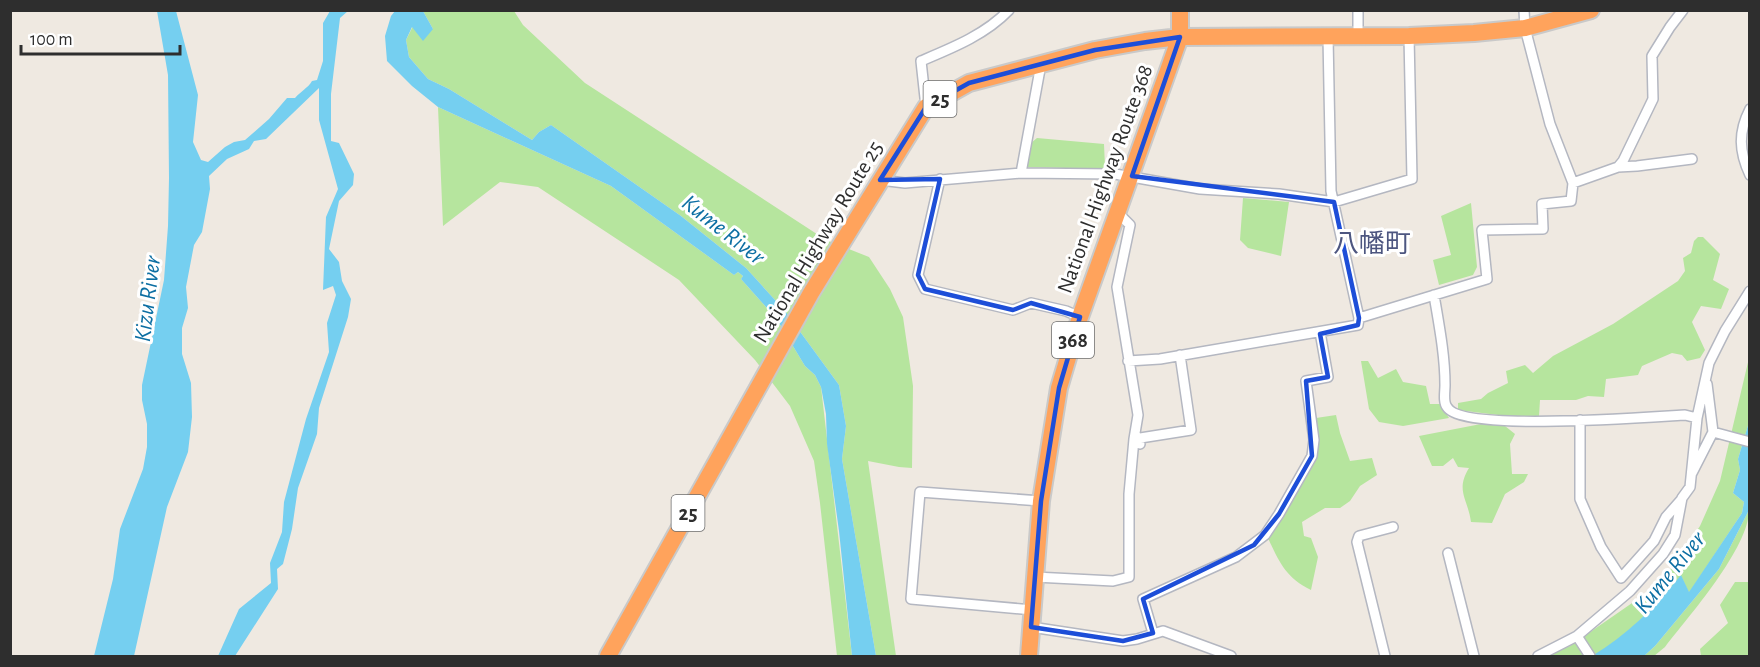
<svg xmlns="http://www.w3.org/2000/svg" width="1760" height="667" viewBox="0 0 1760 667" font-family="'Alegreya Sans','Noto Sans JP',sans-serif">
<style>
.green{fill:#b6e59e}
.water{fill:#75cff0}
.lines{fill:none;stroke-linecap:round;stroke-linejoin:round}
.street-casing{stroke:#b4b7c1;stroke-width:12}
.highway-casing{stroke:#c9c9c9;stroke-width:20}
.street{stroke:#fff;stroke-width:9}
.highway{stroke:#ffa35c;stroke-width:16}
.marked{fill:none;stroke:#1d4ed8;stroke-width:4.5;stroke-linejoin:round}
.labels{text-anchor:middle;dominant-baseline:central;stroke-width:6;stroke-linejoin:round;paint-order:stroke}
.shield{fill:#fff;stroke:#6d6d6d;stroke-width:1.5}
.shield-label{font-size:21px;font-weight:bold;fill:#2e2e2e}
.street-label{font-size:22px;fill:#2e2e2e;stroke:#fff}
.water-label{font-size:24px;font-style:italic;fill:#0d6fa3;stroke:#fff}
.quarter-label{font-size:26px;fill:#4d5680;stroke:#fff}
</style>
<rect width="100%" height="100%" fill="#efe9e1"/>
<!-- green -->
<path class="green" d="M423,11H514L523,25L585,83L826,240L869,257L890,289L903,317L913,386L912,468L899,467L868,461L896,656H876L842,459L846,426L839,385L785,311L746,268L681,216L551,125L539,132L532,140L449,89L428,79L409,57L406,40L413,26L433,29Z
M438,107L611,186L734,275L738,272L743,276L741,279L776,318L805,366L815,375L821,387L852,656H837L820,503L814,461L790,406L755,360L679,280L538,187L500,182L443,226Z
M1037,138L1104,144L1105,167L1102,169L1026,167L1031,143Z
M1243,198L1289,202L1281,256L1248,248L1240,240Z
M1471,203L1477,267L1473,275L1439,285L1433,260L1451,255L1441,216Z
M1698,237H1703L1720,254L1713,280L1729,289L1721,309L1701,306L1692,322L1705,350L1700,358L1687,361L1682,355L1672,353L1642,366L1638,375L1606,379L1604,397L1588,396L1576,400H1540L1539,416H1506L1458,410V403L1481,399L1488,393L1508,383L1506,371L1525,365L1533,373L1553,356L1613,324L1678,281L1685,271L1683,258L1691,253L1694,241Z
M1749,358V422L1738,459L1740,470L1733,493L1744,502L1742,513L1689,593L1681,576C1663,598 1620,644 1594,655C1584,660 1559,656 1547,656L1570,646L1661,583L1700,526L1720,481Z
M1361,361H1368L1378,378L1396,369L1403,382L1426,386L1430,404H1440L1449,418L1403,426L1379,422L1369,409Z
M1336,415L1340,433L1350,461L1372,458L1377,475L1360,486L1350,501L1340,508H1325L1302,522L1304,536L1311,538L1318,557L1311,590C1286,578 1279,562 1268,538L1283,518L1317,458L1318,440L1316,418Z
M1481,424L1505,426L1515,434L1510,444L1512,474H1528L1524,482L1505,494L1492,523L1471,522C1468,499 1455,491 1469,468L1458,467L1453,458L1443,466H1432L1419,436Z
M1749,510C1749,548 1689,616 1665,647L1654,656H1644L1655,646L1719,569Z
M1735,582H1749V656H1701L1700,649L1728,623L1720,605Z"/>
<!-- water -->
<path class="water" d="M157,11H176L198,95L193,142L201,160L208,162L225,147L234,142L245,140L269,119L287,98H295C301,91 308,88 312,81L317,80L323,61V23L330,11H348L340,18L331,94V141L339,143L354,174L353,185L339,201L329,249L339,262L342,281L351,299L348,317L319,408L317,434L298,488L292,529L283,564L277,569L278,589L235,656H218L239,609L271,583L270,563L282,532L284,502L306,419L329,352L327,323L336,295L333,286L323,290L326,217L338,189L319,120V88L266,139L254,141L249,149L227,159L209,176L210,189L202,232L194,245L186,287L188,308L182,328V354L191,383L192,417L188,452L167,507L134,656H94L113,579L120,529L143,469L147,447V424L142,400V385L164,280L168,226L169,178L168,75Z
M395,11H423L433,29L423,41L412,27L406,40L409,57L428,79L449,89L532,140L539,132L551,125L681,216L746,268L785,311L839,385L846,426L842,459L876,656H852L839,531L827,444L826,414L821,387L815,375L805,366L776,318L741,279L743,276L738,272L734,275L611,186L438,107L412,86L387,61L385,36L391,16Z
M1749,422V510L1719,569L1655,646L1644,656H1592C1626,636 1656,606 1681,575L1689,592L1742,513L1744,502L1733,493L1740,470L1738,459Z"/>
<g class="lines">
<defs>
<path id="street" d="M1358,36V10
M1328,37L1331,191L1359,318
M926,107L921,61C952,48 985,35 1009,10
M1750,109C1738,132 1739,152 1750,175
M1618,167L1637,166L1692,159
M1021,173L1041,64
M940,179L918,275L925,289L1013,310L1031,303L1066,311L1080,317
M880,180L905,183L1021,173L1115,174L1200,189L1279,194L1334,202L1412,179L1409,36
M1573,183L1618,167L1623,161L1653,99L1652,56L1670,27L1683,10
M1434,295C1439,325 1445,355 1445,385C1445,392 1443,402 1447,407C1461,432 1651,417 1685,415L1697,418
M1128,361L1160,359L1358,325L1359,318L1487,279L1482,230L1543,229L1542,204L1571,201L1573,183L1550,124L1525,28L1524,10
M1580,420V499L1601,547L1621,578L1654,541L1666,517L1681,500
M1713,432L1750,442
M1140,444L1134,439L1191,430L1180,355
M1692,473L1713,432L1707,384
M1448,553L1474,656
M1035,577L1113,581L1129,577V494L1134,439L1138,415L1117,287L1130,225L1118,213
M1033,610L911,599L920,492L1041,501
M1031,627L1123,641L1137,639L1163,631L1231,656
M1153,633L1143,599L1236,557L1265,535L1279,514L1312,456L1314,440L1306,381L1328,377L1320,332
M1577,636L1590,656
M1385,656L1357,542L1359,536L1393,527
M1538,656L1577,636L1630,591L1663,554L1675,535L1682,498L1690,487L1697,418L1709,363L1725,331L1750,291"/>
<path id="highway" d="M608,656L811,293L926,107L969,83L1095,50L1145,41L1180,37L1409,36L1474,33L1525,28L1591,10
M1029,656L1041,501L1059,388L1080,317L1180,37V10"/>
</defs>
<!-- street casing -->
<use href="#street" class="street-casing"/>
<!-- highway casing -->
<use href="#highway" class="highway-casing"/>
<!-- street -->
<use href="#street" class="street"/>
<!-- highway -->
<use href="#highway" class="highway"/>
</g>
<!-- marked area -->
<path class="marked" d="M1180,37L1132,176L1334,202L1359,318L1358,325L1320,334L1328,377L1306,381L1312,456L1279,514L1254,545L1143,599L1153,633L1123,641L1031,627L1041,501L1059,388L1080,317L1031,303L1013,310L925,289L918,275L940,179L880,180L926,107L969,83L1095,50Z"/>
<g class="labels">
<!-- shield labels -->
<g class="shield">
<rect x="923.5" y="81" width="33" height="36" rx="4.5"/>
<rect x="1052" y="322" width="42" height="36" rx="4.5"/>
<rect x="671.5" y="495" width="33" height="36" rx="4.5"/>
</g>
<g class="shield-label">
<text x="940" y="99">25</text>
<text x="1073" y="340">368</text>
<text x="688" y="513">25</text>
</g>
<!-- street labels -->
<g class="street-label">
<text transform="translate(1105 179) rotate(-70)">National Highway Route 368</text>
<text transform="translate(818 242) rotate(-59)">National Highway Route 25</text>
</g>
<!-- water labels -->
<g class="water-label">
<text transform="translate(723 230) rotate(38)">Kume River</text>
<text transform="translate(148 299) rotate(-83)">Kizu River</text>
<text transform="translate(1670 573) rotate(-51)">Kume River</text>
</g>
<!-- quarter labels -->
<g class="quarter-label">
<text x="1372" y="244">八幡町</text>
</g>
</g>
<!-- border -->
<rect width="1760" height="667" fill="none" stroke="#2e2e2e" stroke-width="24"/>
<!-- scale -->
<path d="M21 45v9h159v-9" fill="none" stroke="#2e2e2e" stroke-width="3"/>
<text x="30" y="45" font-size="18" fill="#2e2e2e" stroke="#ffffff" stroke-width="4.5" paint-order="stroke">100 m</text>
</svg>
